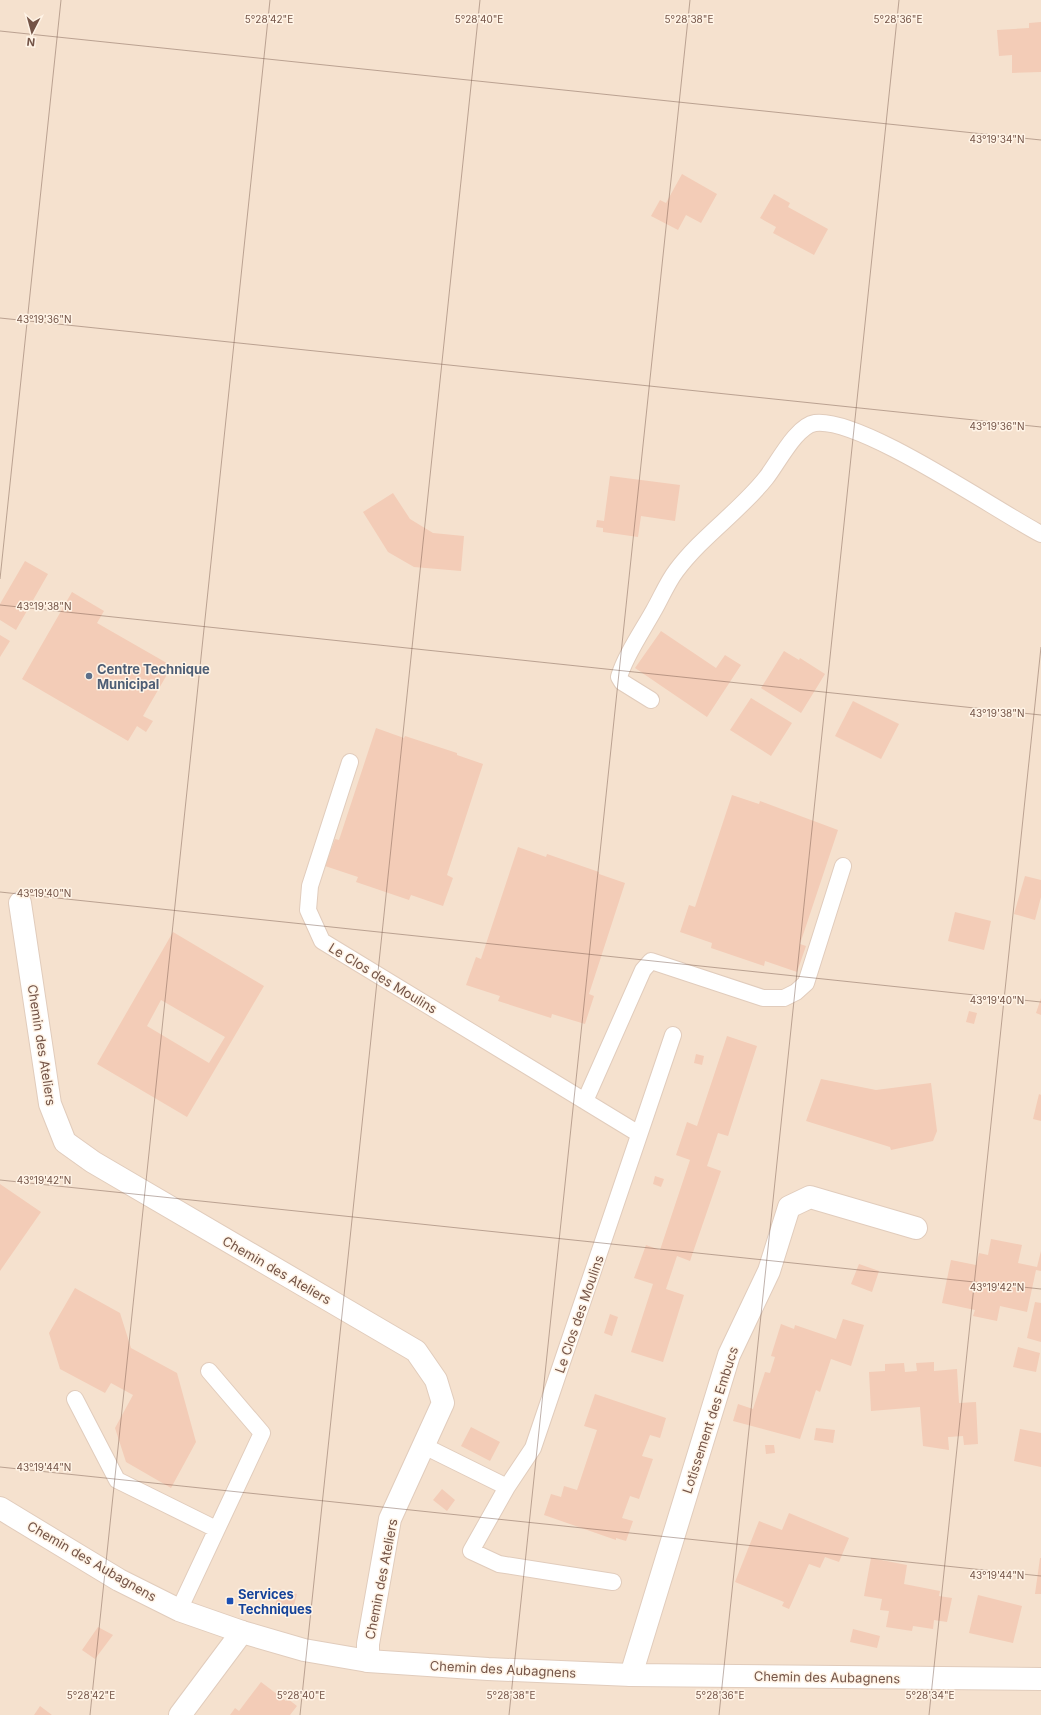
<svg xmlns="http://www.w3.org/2000/svg" width="1041" height="1715" viewBox="0 0 1041 1715" font-family="Inter,sans-serif">
<style>
.residential{fill:#f5e1ce}
.building{fill:#f3ccb7;fill-rule:evenodd}
.lines{fill:none;stroke-linecap:round;stroke-linejoin:round}
.service-casing{stroke:#e1ccbc;stroke-width:18}
.minor-casing{stroke:#e1ccbc;stroke-width:24}
.tertiary-casing{stroke:#e1ccbc;stroke-width:24}
.service{stroke:#fff;stroke-width:16}
.minor{stroke:#fff;stroke-width:22}
.tertiary{stroke:#fff;stroke-width:22}
.ticks{fill:none;stroke:#745447;stroke-width:1;stroke-opacity:0.45}
.service-dot{fill:#5c6f8a;stroke:#fff4e7;stroke-width:1.5}
.transit-dot{fill:#1a4fb4;stroke:#fff4e7;stroke-width:1.5}
.labels{text-anchor:middle;dominant-baseline:central;stroke-width:3;stroke-linejoin:round;paint-order:stroke}
.service-label{font-size:13px;font-weight:bold;fill:#4e5e75;stroke:#fff4e7;text-anchor:start}
.street-label{font-size:13px;fill:#745447;stroke:#fff4e7}
.transit-label{font-size:13px;font-weight:bold;fill:#164399;stroke:#fff4e7;text-anchor:start}
.ticks-label{font-size:10px;text-anchor:middle;fill:#745447;stroke:#fff4e7;stroke-width:3;stroke-linejoin:round;paint-order:stroke}
</style>
<rect width="100%" height="100%" fill="#fdf0e0"/>
<!-- residential -->
<path class="residential" d="M0,0H1041V1715H0Z"/>
<!-- building -->
<path class="building" d="M1041,22V72L1012,73V55L999,56L997,30L1029,28V23Z
M682,174L717,194L701,223L686,215L678,230L651,216L660,200L666,203Z
M774,194L790,203L788,207L828,229L814,255L773,233L776,227L760,218Z
M610,476L680,485L675,521L641,516L638,537L603,532V528L596,527L597,520L604,521Z
M393,493L410,519L433,533L464,536L461,571L414,567L388,552L363,512Z
M25,561L48,574L16,630L0,620V604Z
M72,592L104,611L97,623L172,666L143,716L153,721L146,732L137,726L128,741L22,679Z
M661,631L716,668L725,655L741,665L707,717L635,668Z
M0,635L10,641L0,657Z
M784,651L799,660L800,658L825,674L801,713L761,688Z
M751,698L792,723L771,756L730,730Z
M853,701L899,724L881,759L835,736Z
M376,728L404,738L405,736L457,753V755L483,764L447,875L453,878L443,906L411,895L409,900L356,882L358,877L325,866L335,839L339,840Z
M732,795L759,804L760,801L838,830L800,944L806,946L797,972L765,961L764,966L711,948L712,943L680,932L689,905L695,907Z
M518,847L546,857L547,854L599,872V874L625,883L589,994L594,996L585,1024L552,1014L551,1018L498,1001L500,996L466,985L476,957L481,959Z
M1025,876L1041,880V897L1035,920L1014,914Z
M955,912L991,921L984,950L948,941Z
M173,932L264,986L187,1117L97,1064ZM161,1000L225,1037L209,1063L147,1026Z
M1041,998V1015L1036,1013Z
M969,1011L977,1013L974,1024L966,1022Z
M727,1036L757,1046L728,1136L718,1133L707,1166L721,1171L690,1261L677,1256L666,1289L684,1295L663,1362L631,1352L653,1284L634,1278L646,1245L660,1250L690,1160L676,1155L687,1122L697,1126Z
M696,1054L704,1056L702,1065L694,1063Z
M821,1079L876,1090L931,1083L937,1131L933,1141L891,1150L890,1147L806,1121Z
M1039,1094L1041,1095V1121L1033,1119Z
M655,1176L664,1179L661,1187L653,1184Z
M0,1184L41,1212L0,1271Z
M991,1239L1022,1245L1018,1263L1037,1267L1041,1251V1271L1036,1270L1027,1312L1000,1306L997,1321L973,1316L975,1310L942,1303L951,1260L976,1265L979,1253L988,1255Z
M859,1264L879,1271L872,1292L851,1284Z
M75,1288L120,1313L131,1348L177,1373L196,1442L171,1488L126,1462L115,1428L133,1395L111,1383L105,1393L60,1369L49,1333Z
M1035,1302L1041,1303V1342L1027,1338Z
M610,1314L618,1317L612,1336L604,1333Z
M843,1319L864,1325L851,1366L831,1359L820,1392L816,1390L800,1439L733,1421L738,1404L753,1409L765,1372L770,1373L775,1357L771,1356L781,1324L794,1329L795,1325L836,1339Z
M1018,1347L1040,1353L1036,1372L1013,1367Z
M934,1362V1371L957,1369L959,1403L976,1402L978,1444L964,1445L963,1436L948,1437L949,1450L923,1446L920,1407L871,1411L869,1372L885,1371V1364L904,1363L905,1372L917,1371L916,1363Z
M595,1394L666,1418L660,1438L650,1435L642,1456L653,1459L639,1499L630,1496L622,1518L633,1521L626,1541L616,1538V1540L544,1515L551,1494L561,1497L564,1486L577,1490L597,1430L584,1426Z
M471,1427L500,1442L490,1461L461,1446Z
M816,1428L835,1430L833,1443L814,1440Z
M1020,1429L1041,1433V1467L1014,1461Z
M765,1445H774L775,1453L766,1454Z
M442,1489L455,1500L447,1511L433,1500Z
M789,1513L849,1538L839,1562L825,1557L820,1568L809,1564L789,1609L782,1606L784,1602L735,1582L759,1521L782,1530Z
M871,1558L907,1565L904,1584L940,1591L939,1596L952,1598L947,1622L934,1620L933,1629L913,1626L912,1631L886,1627L889,1611L880,1610L882,1599L864,1596Z
M1040,1558H1041V1594H1035Z
M280,1589L297,1594L293,1609L275,1605Z
M978,1595L1022,1606L1013,1643L969,1633Z
M98,1627L113,1635L95,1659L82,1650Z
M853,1629L880,1636L877,1648L850,1642Z
M261,1682L286,1701L288,1699L297,1706L290,1715H230L235,1708L239,1711Z
M40,1706L52,1715H34Z"/>
<g class="lines">
<defs>
<path id="service" d="M651,700L622,682L619,677C625,656 643,630 654,610C661,598 667,583 676,571C702,536 739,512 766,478C778,463 796,426 815,423C861,417 995,510 1041,534
M350,762L310,886L308,910L322,941L639,1134
M585,1101L643,970L651,961L763,998H784L796,992L806,983L843,866
M75,1399L117,1480L216,1529
M424,1446L507,1487L533,1448L673,1035
M507,1487L471,1551L499,1564L613,1582
M179,1610L262,1433L209,1371"/>
<path id="minor" d="M20,903L50,1104L65,1142L93,1162L416,1351L436,1380L443,1403L390,1519L368,1644V1661
M631,1675L729,1355L769,1271L789,1207L810,1197L916,1228
M180,1715L242,1632"/>
<path id="tertiary" d="M0,1508L119,1580L179,1610L242,1632L304,1650L368,1661L488,1669L631,1675L1041,1679"/>
</defs>
<!-- service casing -->
<use href="#service" class="service-casing"/>
<!-- minor casing -->
<use href="#minor" class="minor-casing"/>
<!-- tertiary casing -->
<use href="#tertiary" class="tertiary-casing"/>
<!-- service -->
<use href="#service" class="service"/>
<!-- minor -->
<use href="#minor" class="minor"/>
<!-- tertiary -->
<use href="#tertiary" class="tertiary"/>
</g>
<!-- ticks -->
<path class="ticks" d="M0,31L1041,140M0,318L1041,427M0,579L61,0M0,605L1041,715M0,892L1041,1002M0,1180L1041,1289M0,1467L1041,1576M90,1715L270,0M300,1715L480,0M509,1715L690,0M719,1715L899,0M929,1715L1041,647"/>
<!-- markers -->
<circle class="service-dot" cx="89" cy="676" r="4"/>
<rect class="transit-dot" x="226" y="1597" width="8" height="8" rx="2"/>
<g class="labels">
<!-- service labels -->
<g class="service-label">
<text x="97" y="669">Centre Technique<tspan x="97" dy="15">Municipal</tspan></text>
</g>
<!-- street labels -->
<g class="street-label">
<text transform="translate(383 978) rotate(31)">Le Clos des Moulins</text>
<text transform="translate(42 1045) rotate(81)">Chemin des Ateliers</text>
<text transform="translate(277 1270) rotate(30)">Chemin des Ateliers</text>
<text transform="translate(579 1314) rotate(-71)">Le Clos des Moulins</text>
<text transform="translate(710 1420) rotate(-72)">Lotissement des Embucs</text>
<text transform="translate(92 1561) rotate(30)">Chemin des Aubagnens</text>
<text transform="translate(381 1579) rotate(-79)">Chemin des Ateliers</text>
<text transform="translate(503 1669) rotate(3)">Chemin des Aubagnens</text>
<text transform="translate(827 1677) rotate(1)">Chemin des Aubagnens</text>
</g>
<!-- transit labels -->
<g class="transit-label">
<text x="238" y="1594">Services<tspan x="238" dy="15">Techniques</tspan></text>
</g>
</g>
<g class="ticks-label">
<text x="269" y="23">5°28'42"E</text>
<text x="479" y="23">5°28'40"E</text>
<text x="689" y="23">5°28'38"E</text>
<text x="898" y="23">5°28'36"E</text>
<text x="997" y="143">43°19'34"N</text>
<text x="44" y="323">43°19'36"N</text>
<text x="997" y="430">43°19'36"N</text>
<text x="44" y="610">43°19'38"N</text>
<text x="997" y="717">43°19'38"N</text>
<text x="44" y="897">43°19'40"N</text>
<text x="997" y="1004">43°19'40"N</text>
<text x="44" y="1184">43°19'42"N</text>
<text x="997" y="1291">43°19'42"N</text>
<text x="44" y="1471">43°19'44"N</text>
<text x="997" y="1579">43°19'44"N</text>
<text x="91" y="1699">5°28'42"E</text>
<text x="301" y="1699">5°28'40"E</text>
<text x="511" y="1699">5°28'38"E</text>
<text x="720" y="1699">5°28'36"E</text>
<text x="930" y="1699">5°28'34"E</text>
</g>
<!-- north arrow -->
<g transform="translate(32 32) rotate(186)" stroke="#fff4e7" stroke-width="3" paint-order="stroke">
<path d="M0-3L7 15L0 10L-7 15Z" fill="#745447"/>
<text y="-6" font-size="11" font-weight="bold" text-anchor="middle" fill="#745447">N</text>
</g>
</svg>
